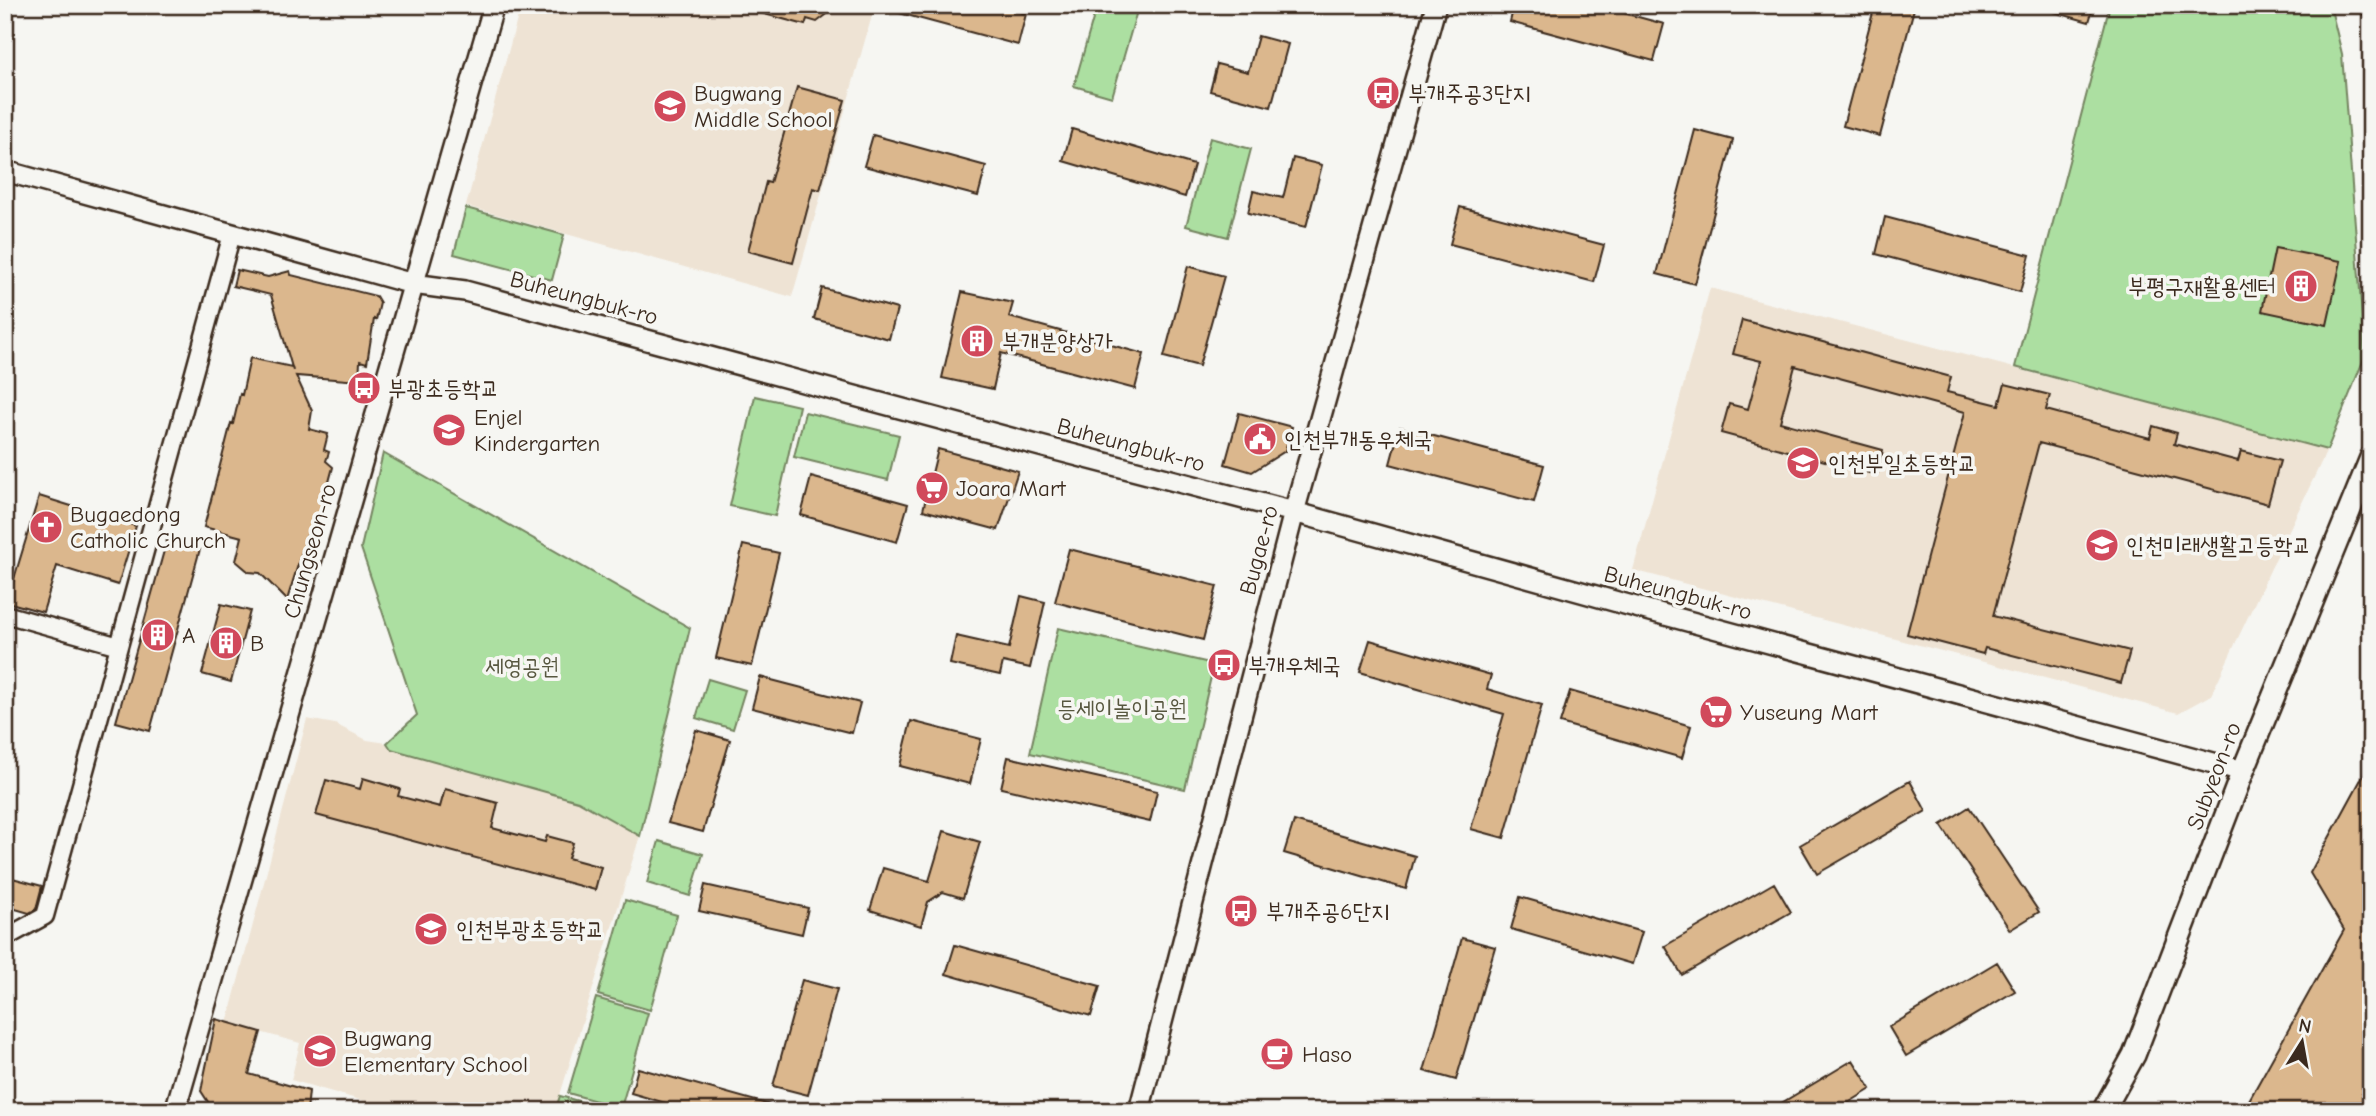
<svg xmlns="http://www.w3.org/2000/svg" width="2376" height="1116" viewBox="0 0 2376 1116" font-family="'Comic Neue','Poor Story',sans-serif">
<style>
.built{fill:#eee3d4}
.green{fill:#acdfa1;stroke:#748460;stroke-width:2}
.building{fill:#dbb78d;stroke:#3b2a1e;stroke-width:2}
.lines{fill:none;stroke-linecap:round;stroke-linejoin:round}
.minor-casing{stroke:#3b2a1e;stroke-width:21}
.tertiary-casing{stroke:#3b2a1e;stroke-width:24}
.secondary-casing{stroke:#3b2a1e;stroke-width:26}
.minor{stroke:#f6f6f2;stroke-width:16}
.tertiary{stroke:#f6f6f2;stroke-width:19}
.secondary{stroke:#f6f6f2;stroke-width:21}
.labels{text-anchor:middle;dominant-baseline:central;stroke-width:7;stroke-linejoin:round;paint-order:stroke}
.poi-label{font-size:23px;fill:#3b2a1e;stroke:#f6f6f2;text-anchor:start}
.street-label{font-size:23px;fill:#3b2a1e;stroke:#f6f6f2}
.park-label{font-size:23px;fill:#57573f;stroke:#f6f6f2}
</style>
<rect width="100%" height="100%" fill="#f6f6f2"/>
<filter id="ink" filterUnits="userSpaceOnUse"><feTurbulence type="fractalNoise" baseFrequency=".0143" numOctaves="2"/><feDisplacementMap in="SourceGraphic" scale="14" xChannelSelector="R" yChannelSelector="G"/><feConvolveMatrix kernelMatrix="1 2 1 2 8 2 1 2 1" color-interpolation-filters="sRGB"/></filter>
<g filter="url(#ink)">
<!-- built -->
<path class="built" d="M521,5H875L792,297L466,206Z
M1710,288L2327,450L2211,695L2178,713L1633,570Z
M307,719L335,724L367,740L387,743L391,749L578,801L640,836L555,1111H497L471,1104L469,1111H398L291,1080L300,1043L227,1023Z"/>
<!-- green -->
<path class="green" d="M1097,5H1117L1137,11L1112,97L1074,86Z
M2110,5H2330L2342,54L2365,356L2327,450L2015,367Z
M1210,138L1251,149L1228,237L1186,226Z
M466,208L564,235L552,280L454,254Z
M755,396L799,406L775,516L730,506Z
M805,412L899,435L888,480L794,457Z
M383,453L690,628L640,836L578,801L391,749L387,743L417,715L361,548Z
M1058,628L1214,664L1185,789L1030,753Z
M708,679L745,690L733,729L696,718Z
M659,841L703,854L690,896L647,883Z
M625,900L677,915L650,1010L598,995Z
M596,998L648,1013L621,1108L568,1093Z
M560,1096L615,1111H555Z"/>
<!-- building -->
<path class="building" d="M750,5H839L817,22L807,19L805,25L750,10Z
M888,5H992L1026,14L1018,45L888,10Z
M1514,5H1594L1664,24L1654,61L1510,22Z
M1875,5H1915L1880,136L1843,126Z
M2048,5H2094L2089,22L2047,10Z
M1258,36L1288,44L1271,107L1210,91L1217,64L1248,72Z
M797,87L845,100L820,190L813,188L793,263L748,251L766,182L770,183Z
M1072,129L1194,165L1185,197L1063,161Z
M1695,130L1733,140L1695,284L1657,274Z
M873,135L986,166L978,196L864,166Z
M1293,158L1322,165L1306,227L1248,213L1253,191L1283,198Z
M1460,207L1604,245L1594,282L1450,244Z
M1885,217L2030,255L2020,292L1876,254Z
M2275,248L2341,261L2327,325L2262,311Z
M1188,266L1224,276L1199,366L1164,357Z
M237,270L268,277L290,271L291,275L376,296L380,303L376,320L374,319L367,363L360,361L359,381L296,376L312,411L309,429L328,434L324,450L329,452L326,461L333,467L314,538L307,536L287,600L260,573L249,572L236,561L242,537L204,527L231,423L233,424L240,394L242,395L250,358L292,367L293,371L271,295L233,286Z
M822,288L897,309L889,339L814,319Z
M962,292L1013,303L1009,317L1144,354L1135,389L1001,353L993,389L942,378Z
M1742,320L1951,377L1947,392L1999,405L2005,384L2050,395L2046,410L2150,438L2153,426L2177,433L2174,444L2238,461L2241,451L2280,461L2268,504L2039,443L1993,616L2130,651L2121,683L1985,648L1983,654L1907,634L1965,412L1795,366L1780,422L1883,450L1877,475L1721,433L1729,404L1748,409L1761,361L1733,354Z
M1239,413L1292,427L1285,451L1252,472L1225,464Z
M1400,427L1544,465L1534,502L1390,464Z
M938,449L1018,471L998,530L923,510Z
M811,477L908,504L897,542L801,515Z
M39,496L136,526L118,585L57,566L43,612L7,602Z
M167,540L200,549L150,731L116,722Z
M743,545L779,553L752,666L716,658Z
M1069,549L1217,586L1203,640L1055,602Z
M1021,596L1045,602L1030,668L1003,662L1000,675L950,664L956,636L1009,648Z
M221,604L250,611L231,682L202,674Z
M1370,640L1491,675L1487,689L1542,705L1504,838L1471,829L1504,714L1360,672Z
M760,677L860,703L852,733L752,708Z
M1570,691L1691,726L1682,758L1560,723Z
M911,721L981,739L970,784L900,766Z
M696,730L730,740L703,832L668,823Z
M1008,757L1157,791L1150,822L1001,788Z
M2371,761V1111H2243L2344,930L2310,873Z
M363,778L400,789L398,796L440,807L445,789L498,803L492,828L545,842L547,836L573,843L568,858L601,867L595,890L316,815L326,780L360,789Z
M1910,781L1926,811L1817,874L1800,845Z
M1969,807L2039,912L2010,930L1941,825Z
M1294,821L1415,856L1406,889L1284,853Z
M944,831L980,842L963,898L943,892L928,902L921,926L870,910L883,868L929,881Z
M5,876L42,886L36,909L29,913L5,906Z
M1774,883L1791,912L1682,975L1665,946Z
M705,885L808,908L802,934L699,911Z
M1520,897L1642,932L1632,964L1511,929Z
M1462,938L1495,947L1456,1080L1424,1071Z
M955,945L1100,986L1091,1016L946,974Z
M1997,962L2015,991L1906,1056L1889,1027Z
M802,980L837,989L808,1095L773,1086Z
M216,1019L261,1032L249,1074L309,1091L307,1111H258V1108L227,1104L225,1111H214L201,1091Z
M1853,1060L1871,1089L1835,1111H1768Z
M638,1068L774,1106L773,1111H693L631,1093Z"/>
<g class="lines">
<defs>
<path id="minor" d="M5,614L119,646
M5,938L45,916L232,234"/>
<path id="tertiary" d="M5,171L413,284L465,291L1044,447L1294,512L1621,603L2243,771
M175,1111L494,5
M1139,1111L1294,512L1436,5"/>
<path id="secondary" d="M2371,5V6
M2103,1111L2134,1055L2243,771L2371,458"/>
</defs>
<!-- minor casing -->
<use href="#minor" class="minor-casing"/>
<!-- tertiary casing -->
<use href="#tertiary" class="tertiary-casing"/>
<!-- secondary casing -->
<use href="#secondary" class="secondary-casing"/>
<!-- minor -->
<use href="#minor" class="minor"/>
<!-- tertiary -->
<use href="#tertiary" class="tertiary"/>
<!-- secondary -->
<use href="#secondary" class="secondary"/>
</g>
</g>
<!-- icons -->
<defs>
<symbol id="bus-disc" viewBox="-11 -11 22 22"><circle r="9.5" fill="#d1495b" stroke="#f6f6f2"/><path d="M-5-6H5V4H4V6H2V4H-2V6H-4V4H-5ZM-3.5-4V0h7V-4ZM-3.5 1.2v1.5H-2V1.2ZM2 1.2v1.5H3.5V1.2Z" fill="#fff"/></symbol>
<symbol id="school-disc" viewBox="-11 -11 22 22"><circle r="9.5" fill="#d1495b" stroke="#f6f6f2"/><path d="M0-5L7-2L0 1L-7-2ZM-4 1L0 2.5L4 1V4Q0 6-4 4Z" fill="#fff"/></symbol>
<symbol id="building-disc" viewBox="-11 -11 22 22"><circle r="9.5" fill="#d1495b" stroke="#f6f6f2"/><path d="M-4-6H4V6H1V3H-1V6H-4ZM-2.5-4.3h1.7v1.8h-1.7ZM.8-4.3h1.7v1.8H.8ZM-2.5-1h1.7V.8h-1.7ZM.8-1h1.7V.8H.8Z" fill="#fff"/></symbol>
<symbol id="civic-disc" viewBox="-11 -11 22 22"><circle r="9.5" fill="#d1495b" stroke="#f6f6f2"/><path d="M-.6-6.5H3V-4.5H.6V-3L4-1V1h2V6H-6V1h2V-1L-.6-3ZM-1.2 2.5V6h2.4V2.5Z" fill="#fff"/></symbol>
<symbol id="supermarket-disc" viewBox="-11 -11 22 22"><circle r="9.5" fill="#d1495b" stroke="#f6f6f2"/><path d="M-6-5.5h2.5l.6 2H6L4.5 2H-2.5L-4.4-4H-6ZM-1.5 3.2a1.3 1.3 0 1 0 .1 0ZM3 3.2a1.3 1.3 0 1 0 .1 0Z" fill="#fff"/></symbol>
<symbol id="church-disc" viewBox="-11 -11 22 22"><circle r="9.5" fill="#d1495b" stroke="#f6f6f2"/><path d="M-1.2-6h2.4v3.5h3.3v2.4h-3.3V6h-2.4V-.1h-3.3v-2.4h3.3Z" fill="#fff"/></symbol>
<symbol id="cafe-disc" viewBox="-11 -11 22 22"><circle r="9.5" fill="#d1495b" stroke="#f6f6f2"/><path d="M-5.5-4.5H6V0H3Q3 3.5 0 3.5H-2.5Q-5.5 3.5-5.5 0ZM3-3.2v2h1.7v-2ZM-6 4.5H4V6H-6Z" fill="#fff"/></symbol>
</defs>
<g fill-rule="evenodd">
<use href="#bus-disc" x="1364" y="74" width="38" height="38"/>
<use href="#school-disc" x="651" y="87" width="38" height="38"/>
<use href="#building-disc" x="2282" y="267" width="38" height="38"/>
<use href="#building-disc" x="958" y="322" width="38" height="38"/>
<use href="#bus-disc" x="345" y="369" width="38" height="38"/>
<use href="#school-disc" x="430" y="411" width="38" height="38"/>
<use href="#civic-disc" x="1241" y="420" width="38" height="38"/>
<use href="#school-disc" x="1784" y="444" width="38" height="38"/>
<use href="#supermarket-disc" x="913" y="469" width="38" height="38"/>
<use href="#church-disc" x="27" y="508" width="38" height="38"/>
<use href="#school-disc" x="2083" y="526" width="38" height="38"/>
<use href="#building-disc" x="139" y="616" width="38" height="38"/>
<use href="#building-disc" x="207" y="624" width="38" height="38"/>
<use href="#bus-disc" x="1205" y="646" width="38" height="38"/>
<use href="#supermarket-disc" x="1697" y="693" width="38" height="38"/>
<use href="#bus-disc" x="1222" y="892" width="38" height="38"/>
<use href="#school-disc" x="412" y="910" width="38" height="38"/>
<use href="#school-disc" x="301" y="1032" width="38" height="38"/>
<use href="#cafe-disc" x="1258" y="1035" width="38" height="38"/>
</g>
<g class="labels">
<!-- poi labels -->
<g class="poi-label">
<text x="694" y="93">Bugwang<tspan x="694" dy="26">Middle School</tspan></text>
<text x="1408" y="93">부개주공3단지</text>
<text x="2276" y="286" text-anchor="end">부평구재활용센터</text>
<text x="1002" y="341">부개분양상가</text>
<text x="388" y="388">부광초등학교</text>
<text x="474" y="417">Enjel<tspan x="474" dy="26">Kindergarten</tspan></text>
<text x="1284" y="439">인천부개동우체국</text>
<text x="1828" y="463">인천부일초등학교</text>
<text x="956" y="488">Joara Mart</text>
<text x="70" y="514">Bugaedong<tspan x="70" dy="26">Catholic Church</tspan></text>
<text x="2126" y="545">인천미래생활고등학교</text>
<text x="182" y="635">A</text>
<text x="250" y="643">B</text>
<text x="1248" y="665">부개우체국</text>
<text x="1740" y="712">Yuseung Mart</text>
<text x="1266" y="911">부개주공6단지</text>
<text x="456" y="929">인천부광초등학교</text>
<text x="344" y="1038">Bugwang<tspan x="344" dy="26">Elementary School</tspan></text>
<text x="1302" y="1054">Haso</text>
</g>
<!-- street labels -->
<g class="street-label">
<text transform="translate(584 298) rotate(15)">Buheungbuk-ro</text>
<text transform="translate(1131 445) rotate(15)">Buheungbuk-ro</text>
<text transform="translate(1259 550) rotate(-75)">Bugae-ro</text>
<text transform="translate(310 551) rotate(-74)">Chungseon-ro</text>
<text transform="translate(1678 593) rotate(15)">Buheungbuk-ro</text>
<text transform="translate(2214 776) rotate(-69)">Subyeon-ro</text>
</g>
<!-- park labels -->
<g class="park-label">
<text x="522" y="666">세영공원</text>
<text x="1122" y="708">등세이놀이공원</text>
</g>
</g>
<!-- margin -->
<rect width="2376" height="1116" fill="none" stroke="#f6f6f2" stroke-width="28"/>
<rect x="14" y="14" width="2348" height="1088" fill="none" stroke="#3b2a1e" stroke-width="2.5" filter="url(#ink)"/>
<!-- north arrow -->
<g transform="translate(2302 1042) rotate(11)" stroke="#f6f6f2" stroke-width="5" paint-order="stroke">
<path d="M0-5L12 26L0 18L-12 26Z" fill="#3b2a1e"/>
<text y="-10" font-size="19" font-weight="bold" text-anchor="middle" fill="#3b2a1e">N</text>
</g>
</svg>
